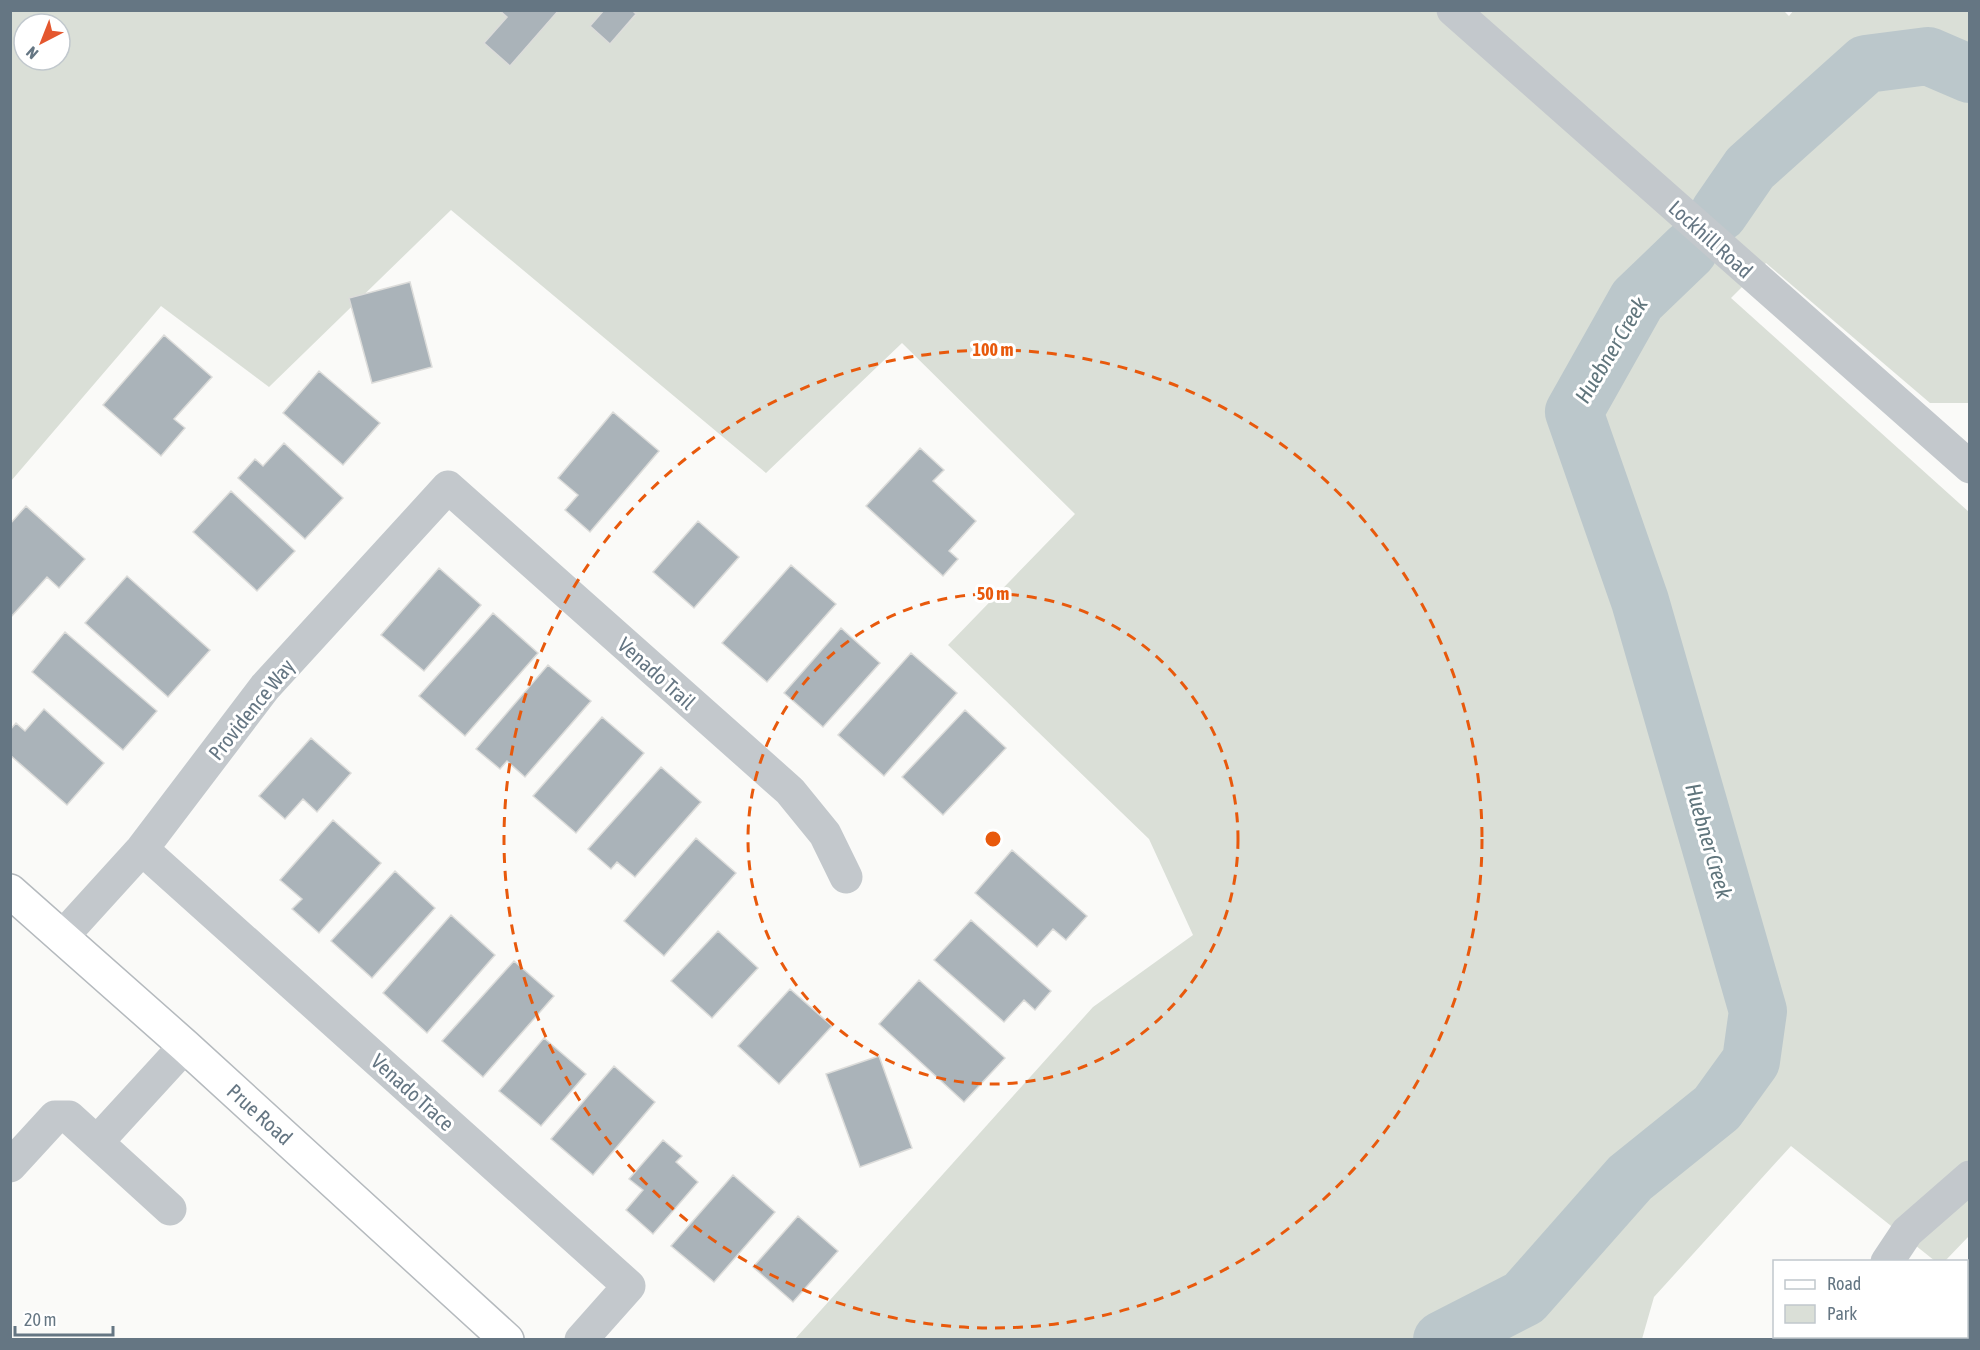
<svg xmlns="http://www.w3.org/2000/svg" width="1980" height="1350" viewBox="0 0 1980 1350" font-family="'Asap Condensed',sans-serif">
<style>
.green{fill:#dadfd7;fill-rule:evenodd}
.lines{fill:none;stroke-linecap:round;stroke-linejoin:round}
.river{stroke:#bbc7cb;stroke-width:58}
.building{fill:#aab3b9;stroke:#dcdcda;stroke-width:1.5}
.major-casing{stroke:#b5babe;stroke-width:36}
.minor{stroke:#c3c8cc;stroke-width:33}
.major{stroke:#fff;stroke-width:33}
.ring{fill:none;stroke:#e8590c;stroke-width:3;stroke-dasharray:10 8}
.labels{text-anchor:middle;dominant-baseline:central;stroke-width:6;stroke-linejoin:round;paint-order:stroke}
.street-label{font-size:21px;fill:#657683;stroke:#fff}
.water-label{font-size:22px;font-style:italic;fill:#60757c;stroke:#fff}
.centre{fill:#e8590c;stroke:#fff;stroke-width:3}
.ring-label{font-size:18px;text-anchor:middle;font-weight:bold;fill:#e8590c;stroke:#fff;stroke-width:6;stroke-linejoin:round;paint-order:stroke}
</style>
<rect width="100%" height="100%" fill="#fafaf8"/>
<!-- green -->
<path class="green" d="M559,10L604,11L591,26L610,44L636,15L632,10H1783L1789,16L1794,10L1969,11V403H1930L1766,263L1731,298L1969,512V1236L1945,1261H1935L1791,1146L1654,1297L1642,1339H795L1093,1007L1193,935L1149,839L948,645L1075,514L902,343L766,473L451,210L269,387L161,306L11,481V11H499L507,17L510,65ZM24,24H60V60H24Z"/>
<g class="lines">
<!-- river -->
<path class="river" d="M1719,213L1750,168L1866,64L1928,56L1970,74
M1442,1340L1524,1298L1630,1178L1717,1108L1751,1061L1758,1011L1640,601L1574,412L1637,300L1689,250"/>
</g>
<!-- building -->
<path class="building" d="M499,10H559L510,66L484,43L507,17Z
M604,10H632L636,14L610,44L590,26Z
M410,282L432,367L372,383L349,298Z
M164,335L212,377L174,419L185,428L161,456L103,405Z
M319,371L380,423L343,465L283,413Z
M613,412L659,451L590,532L565,510L578,495L558,478Z
M284,443L343,498L305,539L238,478L255,459L263,466Z
M920,448L944,470L933,481L976,521L949,551L958,559L943,576L866,506Z
M231,491L295,551L257,591L193,532Z
M26,506L85,559L59,588L47,577L10,618V524Z
M698,521L739,557L694,608L653,572Z
M791,565L836,604L767,682L722,643Z
M439,568L481,605L424,671L381,635Z
M127,576L210,650L168,697L85,623Z
M493,613L538,653L465,736L419,696Z
M841,628L880,663L823,727L784,693Z
M65,632L157,711L123,750L32,672Z
M911,653L957,693L884,776L838,735Z
M548,665L591,701L525,777L507,761L500,769L476,749Z
M44,709L104,763L67,805L10,755V730L16,723L25,731Z
M965,710L1006,748L943,815L902,777Z
M602,717L644,753L576,833L533,796Z
M311,738L351,773L317,812L303,799L285,819L259,796Z
M661,767L701,802L635,877L617,862L611,869L588,849Z
M333,820L381,863L319,933L292,909L302,899L280,880Z
M696,838L736,873L664,956L624,921Z
M1012,850L1087,916L1066,940L1053,929L1037,947L975,893Z
M395,871L435,908L372,978L331,941Z
M451,915L495,955L427,1033L383,993Z
M971,920L1051,991L1035,1010L1024,1000L1004,1022L934,960Z
M718,931L758,968L712,1018L671,981Z
M514,961L554,996L483,1077L442,1041Z
M919,980L1005,1058L964,1102L879,1024Z
M790,989L832,1026L779,1084L738,1046Z
M544,1038L586,1074L541,1126L499,1091Z
M879,1056L912,1148L860,1167L826,1074Z
M614,1066L655,1102L593,1175L551,1139Z
M663,1140L682,1156L676,1162L698,1182L653,1234L626,1210L643,1190L629,1179Z
M733,1175L775,1212L714,1282L671,1246Z
M798,1216L838,1251L793,1302L753,1267Z
M1911,1336H1939L1942,1340H1909Z"/>
<g class="lines">
<defs>
<path id="major" d="M10,891L185,1046L507,1340"/>
</defs>
<!-- major casing -->
<use href="#major" class="major-casing"/>
<!-- minor -->
<path class="minor" d="M1453,10L1970,467
M142,849L629,1286L581,1340
M62,937L142,849L265,687L448,487L790,791L825,834L846,877
M97,1142L185,1046
M10,1166L55,1117H69L170,1209
M1887,1262L1907,1232L1970,1177"/>
<!-- major -->
<use href="#major" class="major"/>
</g>
<!-- distance rings -->
<g class="ring">
<circle cx="993" cy="839" r="245"/>
<circle cx="993" cy="839" r="489"/>
</g>
<g class="labels">
<!-- street labels -->
<g class="street-label">
<text transform="translate(1711 239) rotate(42)">Lockhill Road</text>
<text transform="translate(657 673) rotate(42)">Venado Trail</text>
<text transform="translate(251 709) rotate(-51)">Providence Way</text>
<text transform="translate(413 1092) rotate(42)">Venado Trace</text>
<text transform="translate(260 1114) rotate(42)">Prue Road</text>
</g>
<!-- water labels -->
<g class="water-label">
<text transform="translate(1611 350) rotate(-59)">Huebner Creek</text>
<text transform="translate(1709 841) rotate(74)">Huebner Creek</text>
</g>
</g>
<circle cx="993" cy="839" r="9" class="centre"/>
<g class="ring-label">
<text x="993" y="356">100 m</text>
<text x="993" y="600">50 m</text>
</g>
<!-- border -->
<rect width="1980" height="1350" fill="none" stroke="#657683" stroke-width="24"/>
<!-- legend -->
<rect x="1773" y="1260" width="195" height="78" fill="#ffffff" stroke="#c1c8cd" stroke-width="1.5"/>
<rect x="1785" y="1280" width="30" height="9" fill="#ffffff" stroke="#c1c8cd" stroke-width="1.5"/>
<text x="1827" y="1290" font-size="18" fill="#657683">Road</text>
<rect x="1785" y="1305" width="30" height="18" fill="#dadfd7" stroke="#c1c8cd" stroke-width="1.5"/>
<text x="1827" y="1320" font-size="18" fill="#657683">Park</text>
<!-- north arrow -->
<g transform="translate(42 42) rotate(222)"><circle r="28" fill="#ffffff" stroke="#c1c8cd" stroke-width="1.5"/>
<path d="M0-4.5L10 22L0 15L-10 22Z" fill="#e4572e"/>
<text y="-9" font-size="16" font-weight="bold" text-anchor="middle" fill="#657683">N</text>
</g>
<!-- scale -->
<path d="M15 1326v9h98v-9" fill="none" stroke="#657683" stroke-width="3"/>
<text x="24" y="1326" font-size="18" fill="#657683" stroke="#ffffff" stroke-width="4.5" paint-order="stroke">20 m</text>
</svg>
